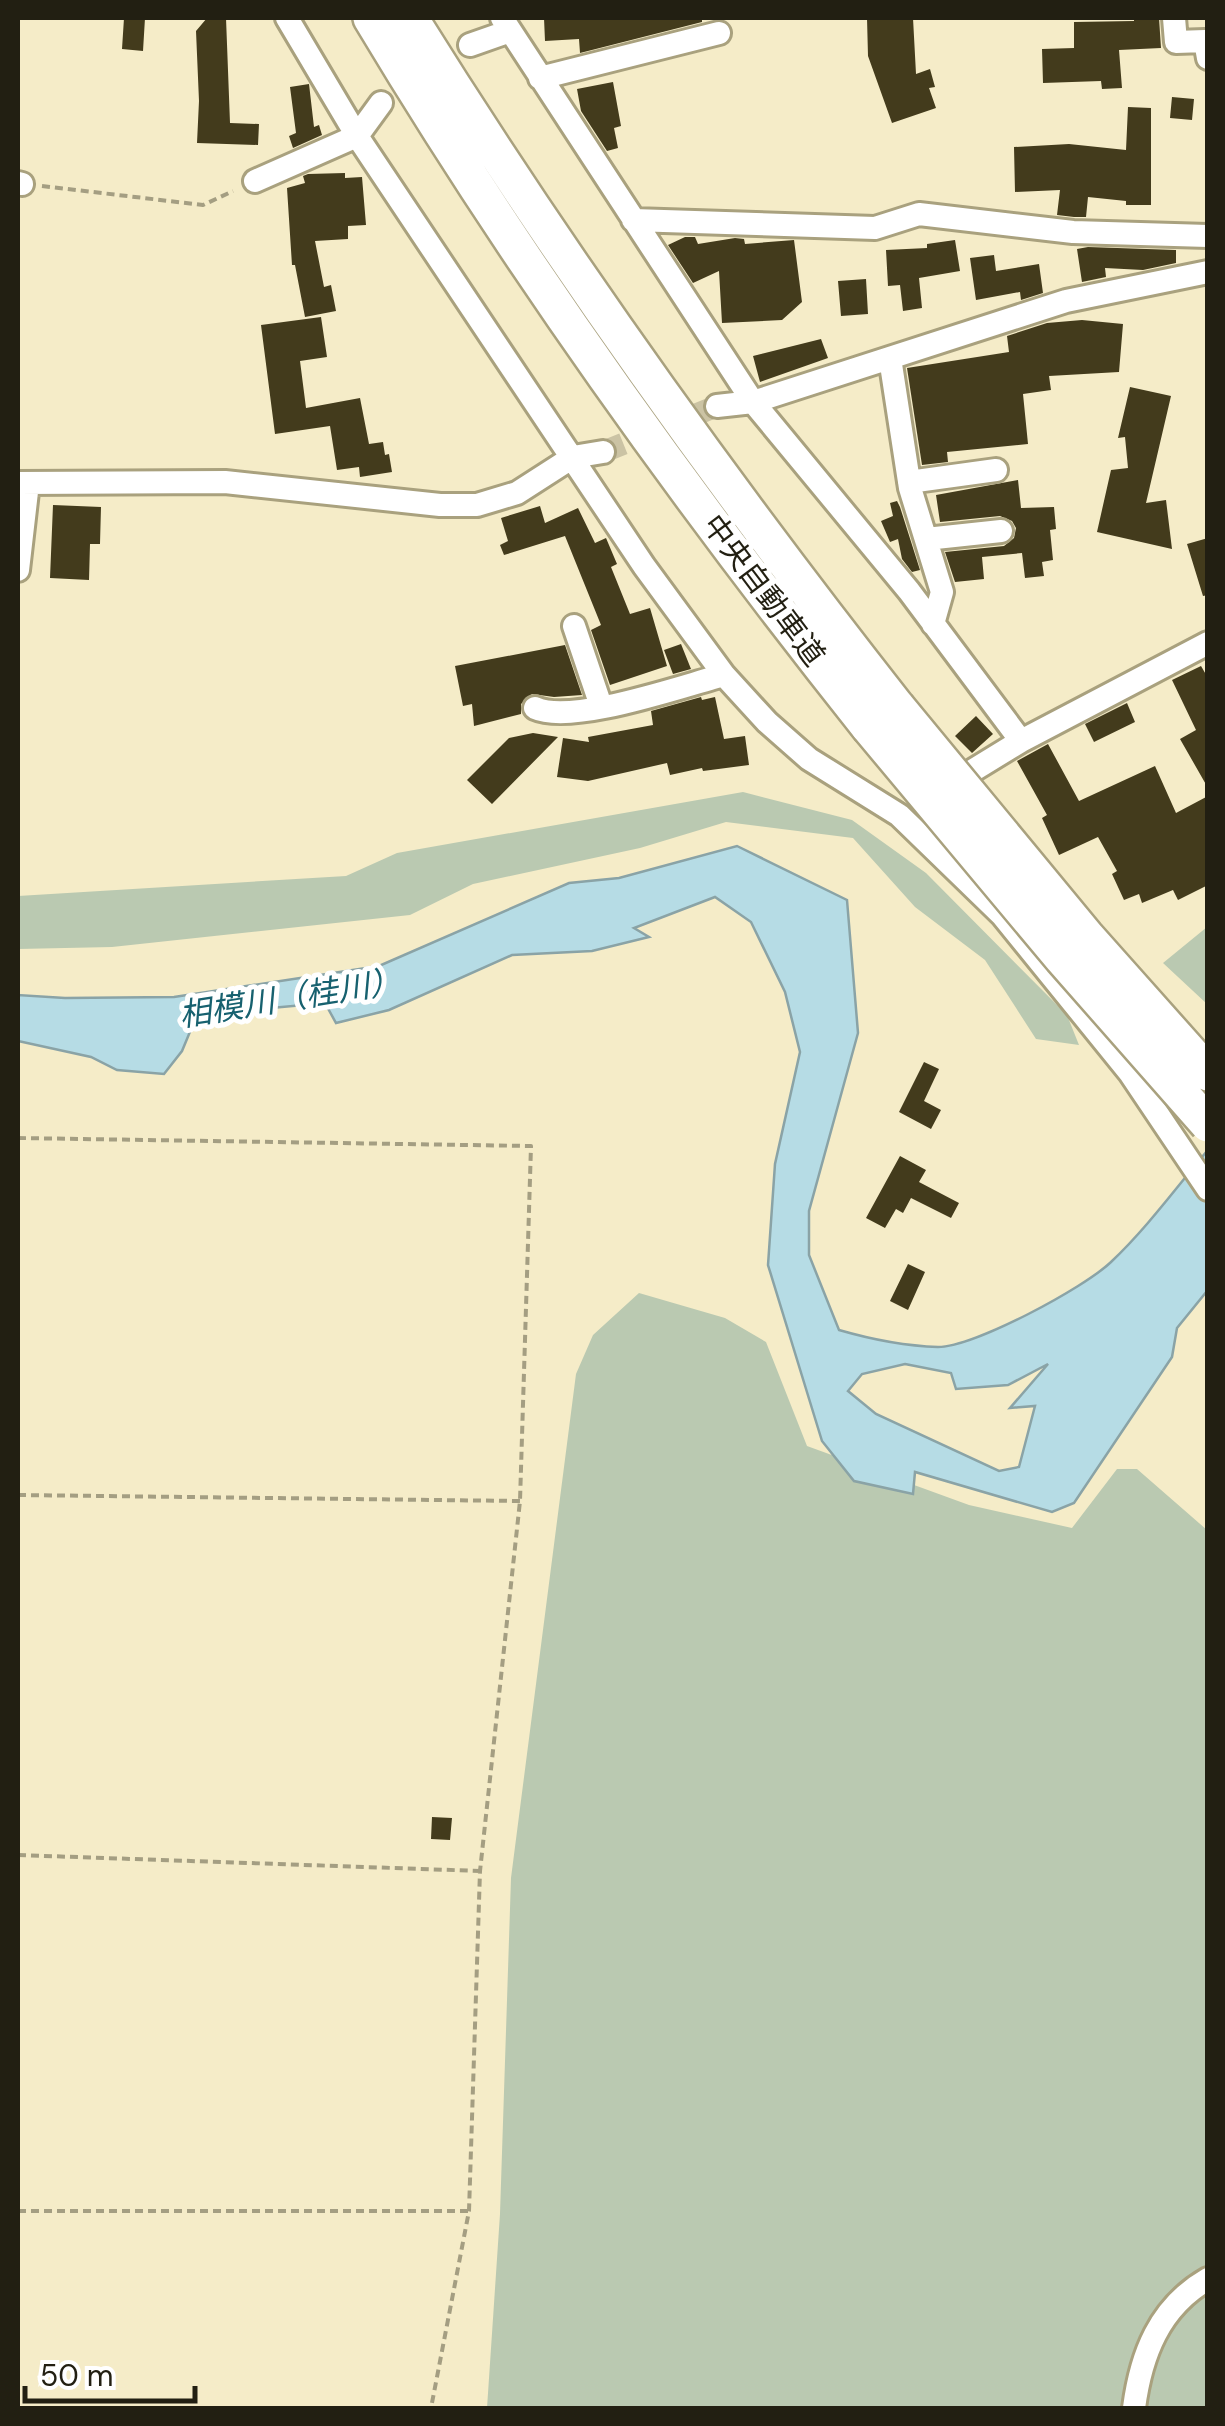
<svg xmlns="http://www.w3.org/2000/svg" width="1225" height="2426" viewBox="0 0 1225 2426" font-family="'DM Sans','Noto Sans JP',sans-serif">
<style>
.green{fill:#bac9b1}
.water{fill:#b6dce5;stroke:#8aa3a6;stroke-width:2.5;fill-rule:evenodd}
.building{fill:#433b1c}
.lines{fill:none;stroke-linecap:round;stroke-linejoin:round}
.minor-tunnel{stroke:#cbc3a4;stroke-width:22;stroke-dasharray:22 11;stroke-linecap:butt}
.minor-casing{stroke:#a9a17e;stroke-width:28}
.highway-casing{stroke:#a9a17e;stroke-width:40}
.path{stroke:#a49e82;stroke-width:4;stroke-dasharray:8 5;stroke-linecap:butt}
.minor{stroke:#fff;stroke-width:22}
.highway{stroke:#fff;stroke-width:35}
.highway-bridge-casing{stroke:#a9a17e;stroke-width:40;stroke-linecap:butt}
.highway-bridge{stroke:#fff;stroke-width:35}
.labels{text-anchor:middle;dominant-baseline:central;stroke-width:10;stroke-linejoin:round;paint-order:stroke}
.street-label{font-size:30px;fill:#221f12;stroke:#fff}
.water-label{font-size:32px;font-style:italic;fill:#17616f;stroke:#fff}
</style>
<rect width="100%" height="100%" fill="#f5ecc8"/>
<!-- green -->
<path class="green" d="M743,792L852,820L926,873L1067,1015L1079,1045L1036,1039L985,960L915,907L853,838L726,822L640,848L473,884L410,915L112,947L18,949V896L346,876L397,853Z
M1207,927V1004L1163,963Z
M639,1293L725,1318L766,1342L807,1446L969,1505L1072,1528L1117,1469H1137L1207,1530V2408H487L500,2214L511,1878L576,1374L593,1335Z"/>
<!-- water -->
<path class="water" d="M737,846L847,900L858,1033L809,1211V1255L839,1330C870,1339 906,1346 938,1347C974,1347 1084,1288 1111,1262C1146,1229 1176,1188 1207,1151V1291L1177,1328L1172,1357L1074,1503L1052,1512L915,1472L913,1494L854,1481L822,1441L768,1265L775,1164L800,1052L785,992L751,922L715,897L634,928L649,937L592,951L512,955L389,1010L336,1023L325,1003L271,1008L194,1022L182,1051L164,1074L117,1070L91,1057L18,1041V995L65,998L174,997L379,966L569,883L619,878ZM905,1364L951,1373L956,1389L1008,1385L1048,1364L1010,1408L1035,1406L1019,1467L999,1471L876,1414L848,1391L862,1374Z"/>
<!-- building -->
<path class="building" d="M124,18H145L143,51L122,49Z
M207,18H226L230,123L259,124L258,145L197,143L199,101L196,31Z
M544,18H702V22L580,53L579,39L545,41Z
M867,18H913L916,74L930,69L935,87L929,88L936,108L892,123L868,56Z
M1134,18H1159L1161,48L1119,50L1122,88L1102,89L1101,81L1043,83L1042,49L1074,48V22L1134,21Z
M613,82L621,126L614,128L618,148L607,151L581,111L577,89Z
M309,84L314,127L319,125L322,135L293,148L289,136L296,133L290,87Z
M1172,97L1194,99L1192,120L1170,118Z
M1128,107L1151,108V205H1126V201L1088,197L1086,217H1074L1057,215L1060,190L1015,192L1014,147L1069,144L1126,150Z
M345,173V178L362,177L366,225L348,226V239L315,241L324,287L331,285L336,311L305,317L295,265H292L287,188L305,183L303,176L308,174Z
M685,237H695L698,244L735,238L744,239L745,244L794,240L802,302L782,320L722,323L719,271L693,283L668,245Z
M955,240L960,271L919,278L922,308L903,311L900,285L888,286L886,250L927,248V244Z
M1088,247L1176,250V263L1143,270L1105,268L1106,277L1082,282L1077,249Z
M994,255L996,271L1039,264L1043,293L1021,300L1020,292L976,300L970,258Z
M866,279L868,314L841,316L838,281Z
M321,317L327,357L300,361L306,408L360,398L369,444L383,442L385,455L389,454L392,472L360,477L359,467L337,470L330,426L275,434L261,325Z
M1082,320L1123,324L1119,372L1049,376L1051,390L1023,394L1028,444L947,452L948,462L922,465L907,368L1009,352L1007,336L1047,323Z
M821,339L828,358L760,382L753,356Z
M1130,387L1171,396L1146,503L1166,500L1172,549L1097,532L1111,470L1128,468L1125,437L1118,438Z
M1018,480L1021,508L1054,507L1056,529L1050,530L1053,560L1042,562L1044,576L1025,578L1022,553L982,557L984,579L955,582L945,552L1004,546L1014,538L1016,528L1012,521L1000,516L940,522L936,495Z
M897,501L900,507L920,570L912,572L902,559L898,539L890,542L881,521L893,516L890,503Z
M53,505L101,507L100,544H90L89,580L50,578Z
M540,506L545,523L578,508L595,543L606,538L617,564L611,567L630,614L650,608L667,666L610,685L591,630L601,625L565,536L504,555L500,545L508,541L501,518Z
M1208,538V595L1203,596L1187,544Z
M681,644L691,669L673,674L664,650Z
M565,645L582,695L554,697L532,694L521,704V714L474,726L472,704L463,706L455,666Z
M1201,666L1208,678V788L1180,739L1196,730L1172,680Z
M701,697L702,700L715,697L724,739L745,736L749,765L703,771L702,768L670,775L667,763L588,781L557,777L563,738L589,742L588,737L653,725L651,711Z
M1127,703L1135,722L1094,742L1085,724Z
M976,716L993,734L972,753L955,736Z
M533,733L558,737L492,804L467,780L509,738Z
M1048,744L1079,801L1155,766L1176,813L1208,796V885L1178,900L1173,890L1142,903L1139,894L1124,900L1112,874L1117,871L1098,837L1059,855L1042,818L1047,815L1017,761Z
M924,1062L939,1069L924,1101L941,1110L931,1129L899,1112Z
M900,1156L926,1170L919,1182L959,1203L951,1218L911,1198L903,1213L896,1209L885,1228L866,1218Z
M908,1264L925,1272L908,1310L890,1301Z
M432,1817L452,1818L450,1840L431,1839Z"/>
<g class="lines">
<!-- minor-tunnel -->
<path class="minor-tunnel" d="M603,452L717,406"/>
<defs>
<path id="minor" d="M287,18L357,136L644,566L724,675L767,722L809,759L899,815L1002,915L1130,1073L1208,1189
M502,18L753,402L909,591L1021,741
M1174,18L1176,42L1205,41L1208,58
M470,45L510,31
M540,78L719,33
M255,181L357,136L381,103
M18,183L22,184
M633,220L875,228L919,214L1073,232L1208,236
M890,358L910,488L942,592L933,624
M717,406L753,402L1066,301L1208,272
M909,482L996,470
M18,483L225,482L440,505H477L517,493L573,457L603,452
M926,539L1001,531
M18,570L28,483
M574,626L601,706
M535,708C572,725 682,686 724,675
M949,785L1021,741L1208,643
M1134,2408C1141,2355 1159,2307 1208,2279"/>
<path id="highway" d="M371,18C519,265 689,501 869,727
M410,18C559,257 723,486 897,707"/>
</defs>
<!-- minor casing -->
<use href="#minor" class="minor-casing"/>
<!-- highway casing -->
<use href="#highway" class="highway-casing"/>
<!-- path -->
<path class="path" d="M42,186L203,205L233,191
M18,1138L531,1146L520,1501L480,1871L469,2211L431,2408
M18,1495L520,1501
M18,1855L480,1871
M18,2211H469"/>
<!-- minor -->
<use href="#minor" class="minor"/>
<!-- highway -->
<use href="#highway" class="highway"/>
<defs>
<path id="highway-bridge" d="M897,707L1086,936L1208,1073
M869,727L1062,958L1208,1124"/>
</defs>
<!-- highway-bridge casing -->
<use href="#highway-bridge" class="highway-bridge-casing"/>
<!-- highway-bridge -->
<use href="#highway-bridge" class="highway-bridge"/>
</g>
<g class="labels">
<!-- street labels -->
<g class="street-label">
<text transform="translate(764 590) rotate(53)">中央自動車道</text>
</g>
<!-- water labels -->
<g class="water-label">
<text transform="translate(290 998) rotate(-9)">相模川（桂川）</text>
</g>
</g>
<!-- border -->
<rect width="1225" height="2426" fill="none" stroke="#221f12" stroke-width="40"/>
<!-- scale -->
<path d="M25 2386v15h170v-15" fill="none" stroke="#221f12" stroke-width="5"/>
<text x="40" y="2386" font-size="30" fill="#221f12" stroke="#ffffff" stroke-width="8" paint-order="stroke">50 m</text>
</svg>
